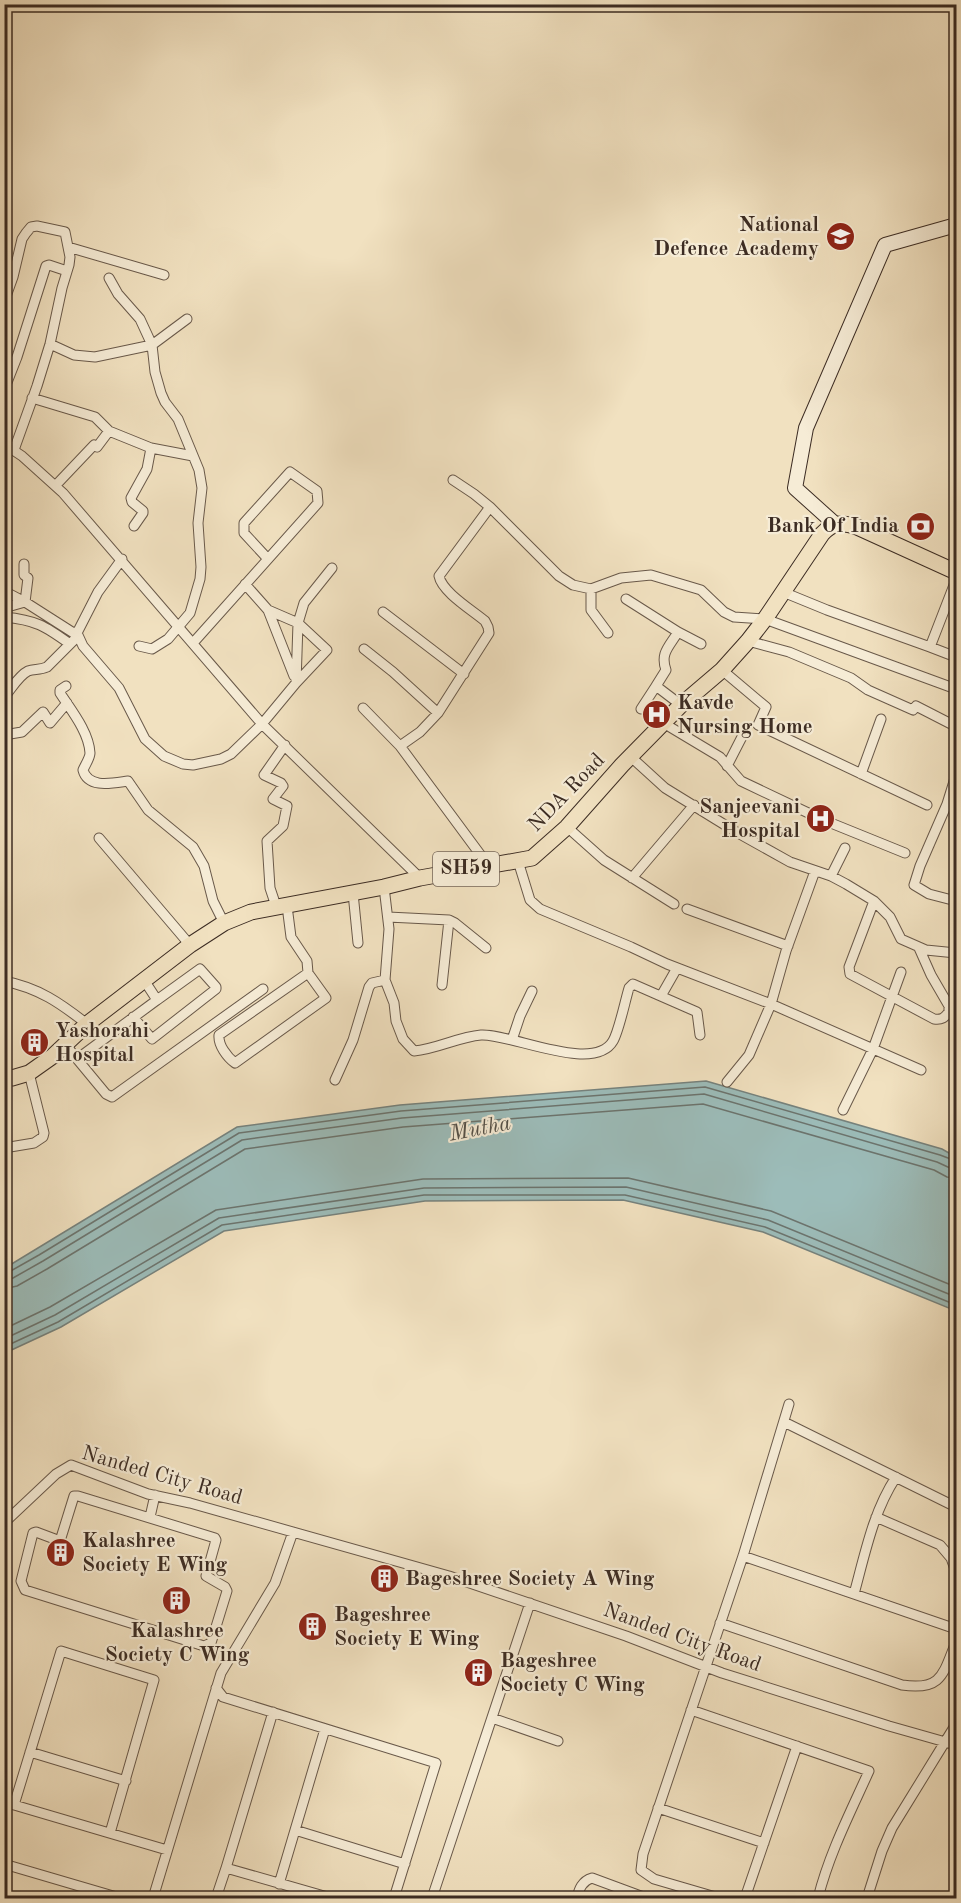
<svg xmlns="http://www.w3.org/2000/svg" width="961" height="1903" viewBox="0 0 961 1903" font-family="'Old Standard TT',serif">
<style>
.water{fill:#9cbcb9;stroke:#76827d;stroke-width:1.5}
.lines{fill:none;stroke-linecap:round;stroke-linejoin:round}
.shore{stroke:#6c746e;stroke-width:1.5}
.street-casing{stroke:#69594a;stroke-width:11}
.secondary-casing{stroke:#3c2c23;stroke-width:16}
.primary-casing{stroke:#3c2c23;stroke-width:17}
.street{stroke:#f6ecd6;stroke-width:9}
.secondary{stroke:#f6ecd6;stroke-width:14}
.primary{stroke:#f1e1c0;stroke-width:15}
.labels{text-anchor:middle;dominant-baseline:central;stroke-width:4.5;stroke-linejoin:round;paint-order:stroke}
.shield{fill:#f6ecd6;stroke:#746659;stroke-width:1.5}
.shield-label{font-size:20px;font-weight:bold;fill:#3c2c23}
.poi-label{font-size:21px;font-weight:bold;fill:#3c2c23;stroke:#f6ecd6;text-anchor:start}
.street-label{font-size:21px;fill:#3c2c23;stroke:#f6ecd6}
.water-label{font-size:22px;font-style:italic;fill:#545048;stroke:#f6ecd6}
</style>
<rect width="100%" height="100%" fill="#f1e1c0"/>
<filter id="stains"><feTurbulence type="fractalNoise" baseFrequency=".00333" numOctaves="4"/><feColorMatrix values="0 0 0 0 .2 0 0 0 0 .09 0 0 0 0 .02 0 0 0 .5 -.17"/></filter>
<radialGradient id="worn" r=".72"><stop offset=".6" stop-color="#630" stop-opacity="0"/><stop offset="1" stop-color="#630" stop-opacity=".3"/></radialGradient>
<!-- water -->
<path class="water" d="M706,1081L942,1149L956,1157V1311L763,1232L623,1200L425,1201L224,1231L61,1327L5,1353V1268L237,1127L400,1105Z"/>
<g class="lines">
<!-- shore -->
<path class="shore" d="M4,1272H9L39,1255L239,1133L401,1111L705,1087L940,1155L956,1161
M4,1280L13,1278L43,1261L242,1140L402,1118L704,1094L937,1162L950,1168L956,1169
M4,1289L17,1286L47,1269L245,1149L403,1127L703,1104L934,1170L947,1177L956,1178
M4,1329L50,1307L216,1210L423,1179L628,1178L771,1211L956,1287
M4,1339L55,1315L219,1218L424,1188L626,1187L768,1220L956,1297
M4,1347L58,1322L222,1225L424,1195H625L765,1227L956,1305"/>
<defs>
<path id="street" d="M68,247L164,275
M109,278L118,294L140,319L152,345L155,372L161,393L165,402L178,419L199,470L202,488L198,523L201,567L200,579L190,613L168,639L152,649L139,646
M4,302L13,277L22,239L26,233L31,227L37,226L65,232L70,257L69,265L62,288L50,344L37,386L14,450
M50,344L74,355L95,357L152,345L187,319
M4,390L17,357L46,266L49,265L67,271
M32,398L95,417L109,431L151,448L193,456
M4,444L22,456L63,493L262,724L420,878
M453,480L474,494L490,507
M56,485L94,445L97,447L109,431
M134,526L143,513V511L132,502L131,498L147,469L151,448
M245,584L268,610L294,676
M591,589V610L608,633
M4,591L25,602L72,632L77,633L98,592L122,559
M783,592L827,610L930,647L956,580
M626,599L678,632C669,647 660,653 666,670L656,686
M4,608L25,602L28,578L24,575V564
M383,612L464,674
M4,617C36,620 45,626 70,644
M678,632L701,644
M77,633L83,646L119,688L145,739L164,756L183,764L193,765L221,759L231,754L262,724L296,683L327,650L298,623L268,610
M748,641L789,652L851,678L868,690L913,710L916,706L955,726
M193,643L318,503L317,491L290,472L244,523V533L268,559
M930,647L956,657
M364,649L393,672L438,713
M722,670L766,707L758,725L927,805
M296,683L298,623L304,603L332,568
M66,686L60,690V693C71,710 89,732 90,753C90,758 85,765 83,770C88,789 113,783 128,781L148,810L193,847L204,866L213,901L224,923
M4,697C11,690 18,676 28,671C34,669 40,670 47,667L78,636
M363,708L400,746
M641,709L656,686L681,705
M665,724L720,757L741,781L821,819L905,853
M4,735L22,732L43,712L50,723L67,703
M631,757L665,788L738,833L790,862L831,876L846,884L874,901L890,917L901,939L926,950L956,953
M727,766L745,731
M861,774L881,719
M956,775L947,804L920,866L914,885L929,894L956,901
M567,827L604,860L674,904
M99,838L190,945
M518,861L530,900L540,909L631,947L667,964L771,1004L921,1070
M488,865L400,746L420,732L438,713L489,633L488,627L485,621C472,610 442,592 439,576L490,507L559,576L573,585L591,589L621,578L651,575L701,590L724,612L734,617L765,619L956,689
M831,876L845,848
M632,878L694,805
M384,887L389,929L385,980L394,1003L396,1021L403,1039L414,1051C437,1049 458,1037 481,1035C510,1033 594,1074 613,1041C619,1031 625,1001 629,988L633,984L697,1012L700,1035
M353,893L358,943
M874,901L849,967L850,974L934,1019C942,1020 944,1018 949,1012V1006L931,975L919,948
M287,906L291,937L307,961L308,973L219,1035C218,1045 227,1057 235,1063L326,998L308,973
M277,909L270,888L267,841L283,826L287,806L273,799L283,786L281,783L264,775L285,745
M687,909L788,946
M388,917L449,920L455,923L486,948
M4,981C39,988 60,1003 87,1024
M442,985L449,920
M661,996L677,968
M133,1017L152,1039L216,989V987L200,969L157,1000
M512,1040L520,1016L532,991
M65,1044L77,1059L157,1000L144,980
M77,1059L106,1094L112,1097L263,989
M335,1080L353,1040L369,987L372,983L385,980
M727,1082L749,1055L771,1004L786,951L815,871
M843,1110L873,1049L901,972
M4,1148L34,1143L43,1137L44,1133L29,1073
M784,1422L956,1507
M74,1496H78L215,1538L216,1540L206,1576L225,1587L227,1591L211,1643L204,1646L25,1590L21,1581L33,1533L36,1532L60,1541Z
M150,1517L155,1495
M876,1517L940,1545L951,1558L956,1572
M4,1523L56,1474L71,1465L148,1494L190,1503L449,1576L626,1636L722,1673L889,1726L956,1745
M743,1556L956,1629
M854,1594C865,1554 873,1512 896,1477
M720,1623L902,1685C942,1691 943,1674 956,1642
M216,1688L223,1697L436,1763L394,1898
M691,1710L869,1771C850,1813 829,1854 818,1898
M273,1712L226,1868L331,1898
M492,1718L558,1741
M30,1752L126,1781
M4,1802L167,1850
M14,1805L61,1651L154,1680L110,1833
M658,1808L764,1843
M295,1830L405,1864
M4,1864L120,1898
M279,1884L325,1729
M153,1898L221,1673L275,1583L293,1532
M216,1898L226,1868
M432,1898L530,1603
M577,1898C579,1889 582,1881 592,1878L646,1898
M719,1898L654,1879L641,1870L643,1854L743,1556L789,1404
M745,1898L797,1746
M867,1898L882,1851L892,1828L956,1724"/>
<path id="secondary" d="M835,524L795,488L806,428L885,245L956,225"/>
<path id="primary" d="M4,1077L12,1078L29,1073L53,1056L87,1024L190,945L224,923L251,912L384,887L420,878L532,858L567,827L622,765L681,705L722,670L748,641L765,619L822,534C833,522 842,522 857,527L956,572"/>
</defs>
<!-- street casing -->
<use href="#street" class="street-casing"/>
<!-- secondary casing -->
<use href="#secondary" class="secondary-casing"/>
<!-- primary casing -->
<use href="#primary" class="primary-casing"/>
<!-- street -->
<use href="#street" class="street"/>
<!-- secondary -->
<use href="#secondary" class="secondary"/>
<!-- primary -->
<use href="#primary" class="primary"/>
</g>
<!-- icons -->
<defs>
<symbol id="university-disc" viewBox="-11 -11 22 22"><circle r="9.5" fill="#8f2418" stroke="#f6ecd6"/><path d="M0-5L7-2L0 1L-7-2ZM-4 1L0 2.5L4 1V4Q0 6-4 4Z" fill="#fff"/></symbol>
<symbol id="bank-disc" viewBox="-11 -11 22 22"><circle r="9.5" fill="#8f2418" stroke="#f6ecd6"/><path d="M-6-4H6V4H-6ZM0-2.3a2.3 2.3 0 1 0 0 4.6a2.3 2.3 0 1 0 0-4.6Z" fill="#fff"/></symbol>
<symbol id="hospital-disc" viewBox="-11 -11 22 22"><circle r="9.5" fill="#8f2418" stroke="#f6ecd6"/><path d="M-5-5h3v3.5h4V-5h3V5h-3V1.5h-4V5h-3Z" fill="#fff"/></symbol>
<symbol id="building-disc" viewBox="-11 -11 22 22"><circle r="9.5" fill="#8f2418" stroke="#f6ecd6"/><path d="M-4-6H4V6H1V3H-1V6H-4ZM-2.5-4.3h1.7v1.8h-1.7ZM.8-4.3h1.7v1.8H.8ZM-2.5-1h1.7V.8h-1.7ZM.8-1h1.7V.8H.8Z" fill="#fff"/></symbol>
</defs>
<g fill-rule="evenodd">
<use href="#university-disc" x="824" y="220" width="33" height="33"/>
<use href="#bank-disc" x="904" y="510" width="33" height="33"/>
<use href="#hospital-disc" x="640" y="698" width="33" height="33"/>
<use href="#hospital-disc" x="804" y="802" width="33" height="33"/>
<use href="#building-disc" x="18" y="1026" width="33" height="33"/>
<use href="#building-disc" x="44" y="1536" width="33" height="33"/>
<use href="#building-disc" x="368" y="1562" width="33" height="33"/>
<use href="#building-disc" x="160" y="1584" width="33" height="33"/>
<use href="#building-disc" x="296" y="1610" width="33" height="33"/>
<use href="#building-disc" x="462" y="1656" width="33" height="33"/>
</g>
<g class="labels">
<!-- shield labels -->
<rect class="shield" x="433" y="852" width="66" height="34" rx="4.5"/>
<g class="shield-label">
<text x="466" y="869">SH59</text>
</g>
<!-- poi labels -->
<g class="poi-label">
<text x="819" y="225" text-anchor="end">National<tspan x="819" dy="24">Defence Academy</tspan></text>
<text x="899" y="526" text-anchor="end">Bank Of India</text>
<text x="677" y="703">Kavde<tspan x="677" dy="24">Nursing Home</tspan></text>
<text x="800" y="807" text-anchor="end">Sanjeevani<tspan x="800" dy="24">Hospital</tspan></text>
<text x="55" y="1031">Yashorahi<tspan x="55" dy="24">Hospital</tspan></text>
<text x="82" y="1541">Kalashree<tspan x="82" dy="24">Society E Wing</tspan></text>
<text x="405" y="1579">Bageshree Society A Wing</text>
<text x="334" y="1615">Bageshree<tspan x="334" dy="24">Society E Wing</tspan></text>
<text x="177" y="1631" text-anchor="middle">Kalashree<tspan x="177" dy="24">Society C Wing</tspan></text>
<text x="500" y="1661">Bageshree<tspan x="500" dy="24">Society C Wing</tspan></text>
</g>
<!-- street labels -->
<g class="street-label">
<text transform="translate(567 793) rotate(-46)">NDA Road</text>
<text transform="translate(162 1476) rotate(16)">Nanded City Road</text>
<text transform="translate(682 1638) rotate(20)">Nanded City Road</text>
</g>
<!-- water labels -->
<g class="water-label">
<text transform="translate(480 1129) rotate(-11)">Mutha</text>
</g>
</g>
<!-- margin -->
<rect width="961" height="1903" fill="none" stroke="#f1e1c0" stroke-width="24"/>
<rect x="6" y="6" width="949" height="1891" fill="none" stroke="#3c2c23" stroke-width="3"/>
<rect x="12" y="12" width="937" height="1879" fill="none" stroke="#3c2c23" stroke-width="1.5"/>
<rect width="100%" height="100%" filter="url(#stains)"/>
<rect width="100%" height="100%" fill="url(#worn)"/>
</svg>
